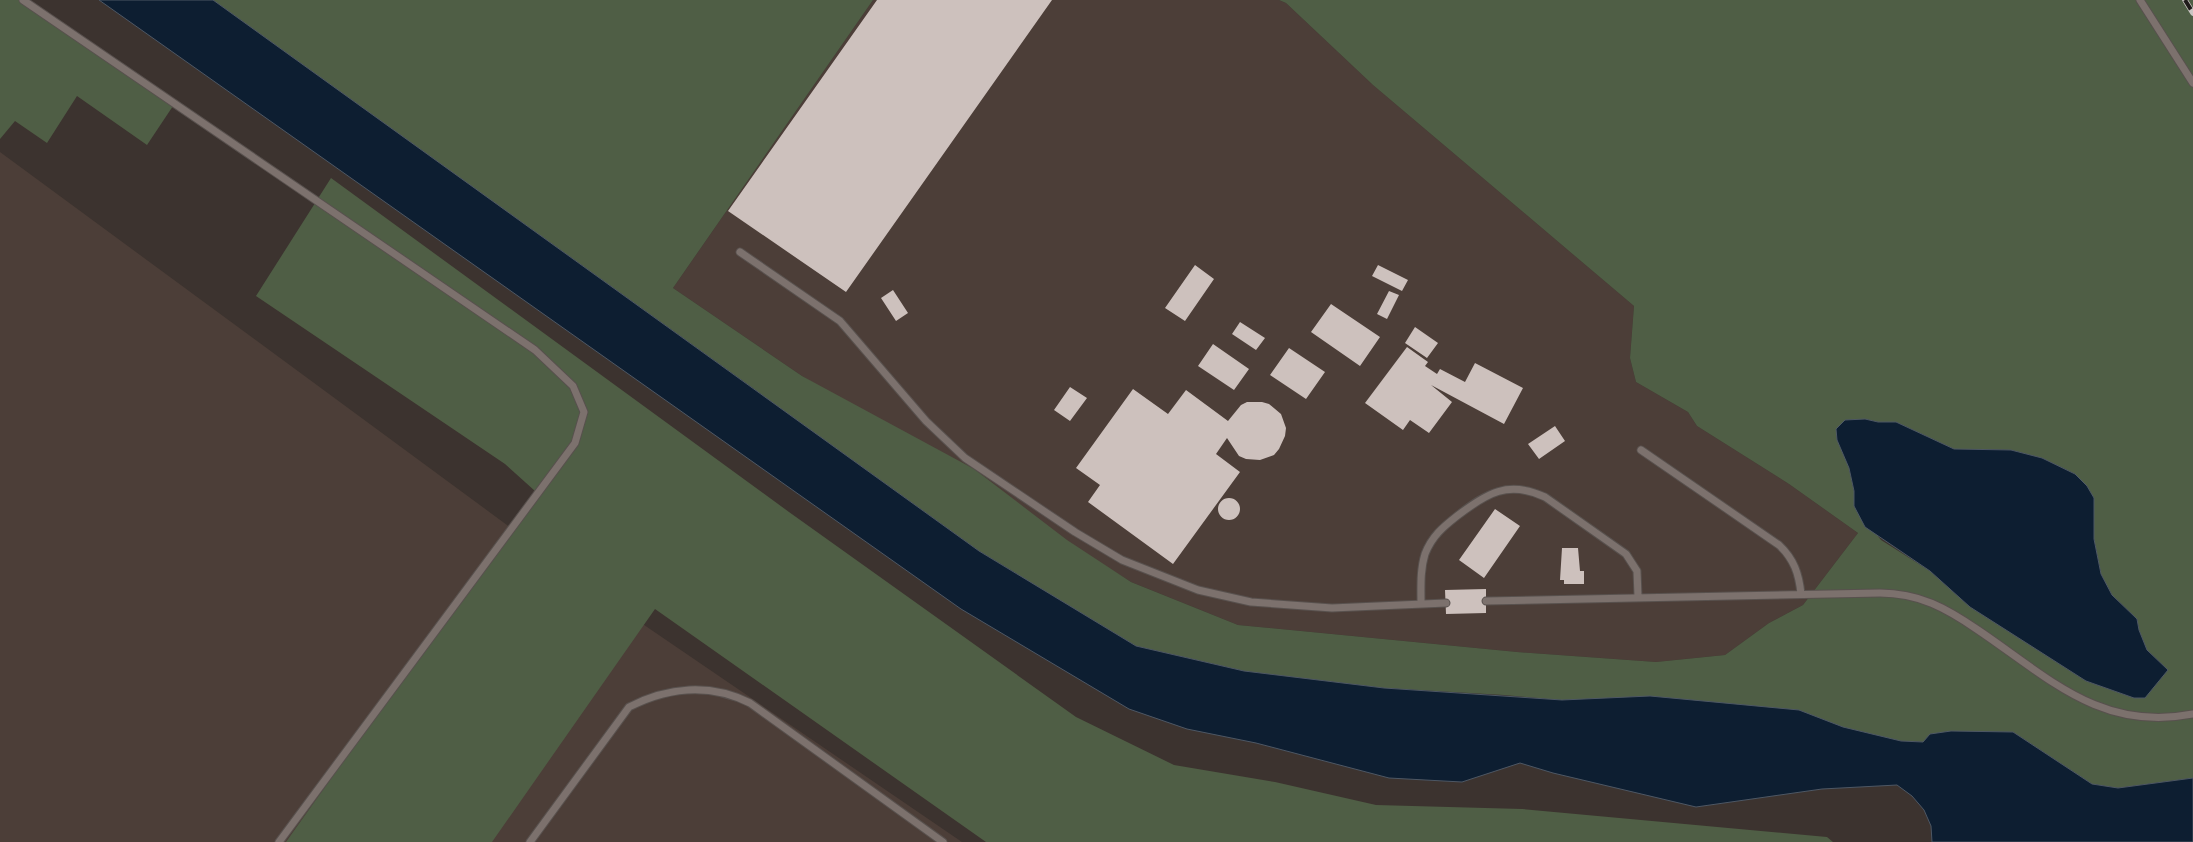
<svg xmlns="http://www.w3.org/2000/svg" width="2193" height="842" viewBox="0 0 2193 842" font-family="'PT Sans',sans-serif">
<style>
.built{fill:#4c3e38}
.green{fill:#4f5e45;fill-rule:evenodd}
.water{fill:#0d1e31;stroke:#4d5764}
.building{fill:#cdc1bd}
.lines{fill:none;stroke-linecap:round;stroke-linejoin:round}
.lane-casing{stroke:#58514e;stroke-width:9}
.lane{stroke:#7c716d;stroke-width:7}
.rail-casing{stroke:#cac5c2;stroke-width:5.5}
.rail{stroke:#1f1b1a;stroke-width:4;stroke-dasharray:11;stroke-linecap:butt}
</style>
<rect width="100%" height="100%" fill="#3c332f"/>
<!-- built -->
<path class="built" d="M873,0H1279L1286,3L1373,85L1634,306L1630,358L1636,382L1688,412L1697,426L1789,484L1858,533L1803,605L1769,623L1725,655L1656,662L1517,652L1238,625L1131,582L802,376L673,288Z
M0,152L628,614L962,842H0Z"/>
<!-- green -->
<path class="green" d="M0,0H21L173,106L147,145L77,96L47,143L15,121L0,139Z
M213,0H873L673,288L802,376L974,469L1067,540L1131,582L1238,625L1517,652L1656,662L1725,655L1769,623L1803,605L1858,533L1789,484L1697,426L1688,412L1636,382L1630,358L1634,306L1373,85L1286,3L1279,0H2193V778L2118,788L2092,784L2013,732L1923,742L1865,739L1688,712L1504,695L1384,688L1244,671L1136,646L979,551ZM1865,419L1878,422H1896L1954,449L2011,450L2042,458L2075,474L2094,498V539L2101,574L2112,595L2137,619L2139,630L2147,650L2168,670L2134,698L2086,681L1970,607L1930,571L1881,540L1854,506V491L1849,468Z
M331,178L789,512L1076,717L1174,765L1275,782L1376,805L1522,809L1827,837L1833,842H986L655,609L492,842H286L535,491L505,464L256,296Z"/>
<!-- water -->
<path class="water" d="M99,0H213L979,551L1136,646L1244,671L1384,688L1562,700L1650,696L1799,710L1843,727L1901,741L1923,742L1930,734L1951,731L2013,732L2092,784L2118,788L2193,778V842H1932L1931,826L1924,810L1912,796L1897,785L1822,789L1696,807L1553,773L1520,763L1462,782L1389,778L1256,743L1187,729L1129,709L961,609Z
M1865,419L1878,422H1896L1954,449L2011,450L2042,458L2075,474L2087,486L2094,498V539L2101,574L2112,595L2137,619L2139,630L2147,650L2168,670L2145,698H2134L2086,681L1970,607L1930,571L1865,527L1854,506V491L1849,468L1837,440L1836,429L1845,420Z"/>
<!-- building -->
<path class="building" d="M877,0H1052L846,292L728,211Z
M1195,265L1214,279L1185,321L1165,308Z
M1378,265L1408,280L1402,291L1372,276Z
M893,290L908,313L896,321L881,298Z
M1389,291L1399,295L1387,319L1377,314Z
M1331,304L1380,337L1360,366L1311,332Z
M1240,322L1265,338L1256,350L1232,334Z
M1415,327L1438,343L1427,358L1405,343Z
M1213,344L1249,369L1234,390L1198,366Z
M1407,347L1428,362L1425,366L1437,374L1440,369L1465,382L1475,363L1523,388L1504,424L1431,385L1452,402L1429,433L1410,420L1403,430L1365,403Z
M1289,348L1325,372L1306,399L1270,375Z
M1070,387L1087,398L1070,421L1054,410Z
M1133,389L1168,414L1186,390L1228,421L1241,405L1247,402H1262L1269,404L1281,414L1286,428L1285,436L1279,449L1274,455L1260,460L1246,459L1239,456L1227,438L1216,454L1240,472L1173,564L1088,502L1100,485L1076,468Z
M1555,426L1565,441L1539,459L1528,444Z
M1218 509a11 11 0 1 1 22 0a11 11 0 1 1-22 0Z
M1495,509L1520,526L1484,578L1459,560Z
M1562,548H1578L1580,571H1584V584H1564V580H1560Z
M1486,589V613L1446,614L1445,590Z"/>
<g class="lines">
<defs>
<path id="lane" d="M23,0L535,350L573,386L584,412L575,443L279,842
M2140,0L2193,83
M740,252L840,321L926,421L965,458L1075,532L1122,560L1198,590L1251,602L1332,608L1446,603
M1641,450L1779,545C1794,559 1799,574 1801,594
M1486,601L1880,593C1919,593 1946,608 1978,630C2049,678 2101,732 2193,714
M1421,604C1421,587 1420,570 1425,554C1432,536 1443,527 1457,516C1487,493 1508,480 1545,497L1626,554L1637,571L1638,596
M530,842L629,707C668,687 710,683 750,703L943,842"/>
</defs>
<!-- lane casing -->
<use href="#lane" class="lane-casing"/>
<!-- lane -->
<use href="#lane" class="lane"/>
<defs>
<path id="rail" d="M2185,0L2193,13"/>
</defs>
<!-- rail casing -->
<use href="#rail" class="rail-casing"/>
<!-- rail -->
<use href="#rail" class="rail"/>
</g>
</svg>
